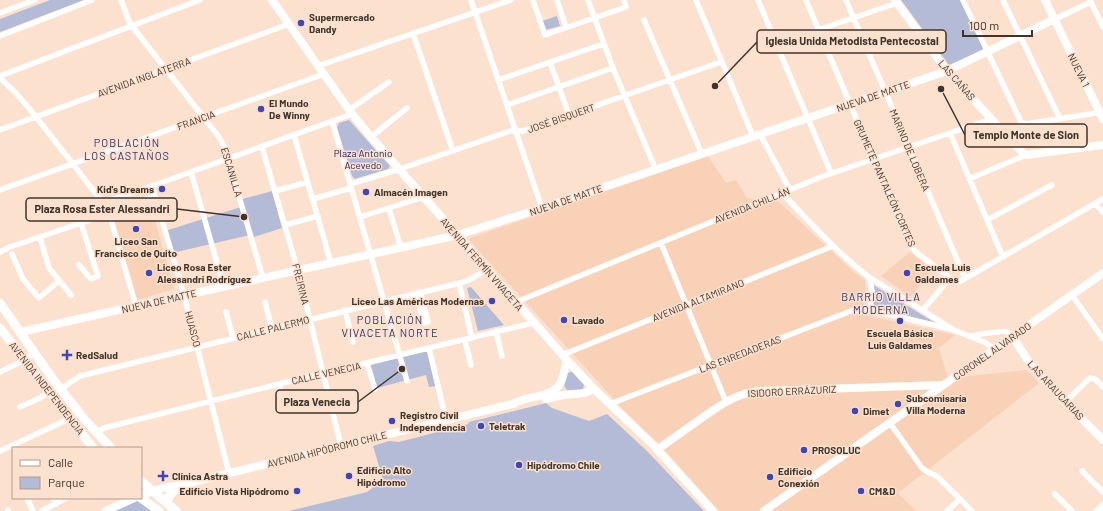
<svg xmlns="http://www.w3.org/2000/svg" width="1103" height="511" viewBox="0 0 1103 511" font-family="Barlow,sans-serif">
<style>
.built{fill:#f9d1b6}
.green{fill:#b4bbd7}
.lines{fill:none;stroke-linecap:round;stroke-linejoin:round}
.street{stroke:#fff;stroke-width:5.5}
.secondary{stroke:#fff;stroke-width:8}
.primary{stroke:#fff;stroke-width:9}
.poi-dot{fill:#3f46ba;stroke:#fce1cf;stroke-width:1.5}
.labels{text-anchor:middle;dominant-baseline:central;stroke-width:3;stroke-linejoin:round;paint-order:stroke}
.poi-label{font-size:10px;font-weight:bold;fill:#40332a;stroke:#fce1cf;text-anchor:start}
.street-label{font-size:10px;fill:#40332a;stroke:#fce1cf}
.park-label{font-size:10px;fill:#20265d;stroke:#fce1cf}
.neighbourhood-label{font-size:11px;letter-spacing:1px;fill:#2f3772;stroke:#fce1cf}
.leader{fill:none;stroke:#40332a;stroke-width:1.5}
.callout-dot{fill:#40332a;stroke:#fce1cf;stroke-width:1.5}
.callout{fill:#fce1cf;stroke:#40332a;stroke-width:1.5}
.callout-label{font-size:11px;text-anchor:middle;font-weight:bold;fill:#40332a}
</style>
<rect width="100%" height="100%" fill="#fce1cf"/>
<!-- built -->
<path class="built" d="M708,156L726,183L736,180L747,198L778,201L855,273L865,280L866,297L861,314L955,335L939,348L948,378L1027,370L1039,383L898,493L916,511H719L663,448L622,408L469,240L470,238Z
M150,202L174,289L137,300L111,213Z
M910,252L932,270L911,297L881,276Z"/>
<!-- green -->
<path class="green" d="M50,0H84L0,32V19Z
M901,0H960L985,49L949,65Z
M557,16L560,26L545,30L542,21Z
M349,120L390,166L388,169L355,179L352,176L337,127L339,123Z
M272,191L282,228L251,238L250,235L172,253L165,231L241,207L239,200Z
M870,283L937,324L865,311L870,299Z
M471,287L504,325L478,331L467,288Z
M426,350L428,351L437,386L429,387L426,375L377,388L370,366L371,365Z
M572,372L584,385L583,389L582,390H567C562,385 565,379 567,373Z
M546,403L552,408L589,421L607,414L647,451L704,511H289L367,492L383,480L373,446L389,441L399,442L468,424L469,422Z
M140,501L155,511H114L129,502Z"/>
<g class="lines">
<!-- street -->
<path class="street" d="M121,0L129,21L132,26L219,137L224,146L228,159L263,278
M471,0L542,208
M533,0L545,35L626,7L624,0
M557,0L566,27
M588,0L613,68L656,170
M696,0L753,136
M758,0L831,173
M806,0L910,245L916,252L954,281L959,282L1103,199
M846,0L965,278
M963,0L1021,122L1026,124L1103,112
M1003,0L1060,119
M1090,0L1103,27
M0,13L35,0
M1055,19L1091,2
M644,20L702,154
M413,33L453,151
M0,36L92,0
M777,44L897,3
M550,62L569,115
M318,66L511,0
M0,76L200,0
M0,78L16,93L33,113L108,209L136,306
M498,80L603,44
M507,105L613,68
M349,110L389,82
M332,121L407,381
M0,130L289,24
M950,133L1003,257
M760,134L790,190
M294,135L331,263
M371,137L407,108
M262,147L298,271L341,446
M191,172L224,287
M969,179L1026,155
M350,184L400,169L510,131H523L721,62
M152,186L184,295L229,473
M0,190L324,74
M275,191L308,182
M782,193C810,222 837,253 869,277L954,330L984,342L992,347L995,349
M313,199L351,188
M104,202L152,186L352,114
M1095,204L1103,212
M389,208L401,248
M360,217L424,197
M987,220L1052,185
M285,225L318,216
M40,237L49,268L71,295
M661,243L726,402
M0,252L10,247L99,217L117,209L155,196
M12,254L23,279L39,298L59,281
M79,265L91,279L98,276L81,223
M869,277L872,290L870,311
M459,283L472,338
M416,293L424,323L428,322L420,292
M1072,295L1103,339
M265,302L272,329
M516,302L821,177L991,119
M345,310L353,342
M923,310L950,278
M226,312L233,338
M496,331L502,356
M971,336C977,335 1005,330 1007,332C1008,332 1011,336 1012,336
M465,340L471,365
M429,348L446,420
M562,355L833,246
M367,363L375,389
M0,372L27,359L30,356L32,350
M279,384L285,406
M61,389L80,376L464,282L473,278L487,269
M1065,402L1090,378L1095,379L1103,387
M610,404L851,311L863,310L892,315L954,330
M20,407L40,398L50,391
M890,423L922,468C927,472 933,474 938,477L972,511
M96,433L104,428L279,384L533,323
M0,451L71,418
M1082,471L1103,492
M1055,494L1072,511
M27,498L33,511
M53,498L56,504
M8,510V511
M42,511L66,498
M947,511L960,499"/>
<!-- secondary -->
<path class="secondary" d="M272,0L349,110L371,137L567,360L594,389L652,444L713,511
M895,0L947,71L1023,153L1026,155L1103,145
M1045,0L1103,119
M21,332L136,306L458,235L542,208L947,71L1055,19
M1012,336L1031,365L1065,402L1103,440
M546,399L563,395L585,393L594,389
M658,449C671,440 685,430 699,420C718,407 735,393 760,391L943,385
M141,495L163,488L181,485L513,404C528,395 554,398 561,382C564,375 565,367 567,360
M106,511L134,498
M764,511L1103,273
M1098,511L1103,506"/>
<!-- primary -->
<path class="primary" d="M0,303L52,378L85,420L111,448
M0,328L93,448
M141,481L176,511
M141,498L159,511
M167,502C169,494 174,489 181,485"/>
</g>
<!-- markers -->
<g class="poi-dot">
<circle cx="301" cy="23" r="4"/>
<circle cx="261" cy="109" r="4"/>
<circle cx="162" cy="189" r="4"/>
<circle cx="366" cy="192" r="4"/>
<circle cx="136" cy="229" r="4"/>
<circle cx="149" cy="273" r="4"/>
<circle cx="907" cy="273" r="4"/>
<circle cx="492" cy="301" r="4"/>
<circle cx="564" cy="320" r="4"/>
<circle cx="900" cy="321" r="4"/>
<path d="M65 349h4v4h4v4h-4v4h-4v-4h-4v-4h4z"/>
<circle cx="898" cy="404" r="4"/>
<circle cx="855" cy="411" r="4"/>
<circle cx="392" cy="421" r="4"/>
<circle cx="481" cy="426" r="4"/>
<circle cx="804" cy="450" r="4"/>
<circle cx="519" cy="465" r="4"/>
<path d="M161 470h4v4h4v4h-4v4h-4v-4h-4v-4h4z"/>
<circle cx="349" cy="476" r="4"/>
<circle cx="770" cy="477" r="4"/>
<circle cx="297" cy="491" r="4"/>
<circle cx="861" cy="491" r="4"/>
</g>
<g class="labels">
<!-- poi labels -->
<g class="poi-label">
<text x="309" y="17">Supermercado<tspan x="309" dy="12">Dandy</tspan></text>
<text x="269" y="103">El Mundo<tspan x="269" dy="12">De Winny</tspan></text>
<text x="154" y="189" text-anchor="end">Kid's Dreams</text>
<text x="374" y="192">Almacén Imagen</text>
<text x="136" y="241" text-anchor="middle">Liceo San<tspan x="136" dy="12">Francisco de Quito</tspan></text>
<text x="157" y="267">Liceo Rosa Ester<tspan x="157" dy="12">Alessandri Rodríguez</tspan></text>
<text x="915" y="267">Escuela Luis<tspan x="915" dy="12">Galdames</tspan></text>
<text x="484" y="301" text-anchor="end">Liceo Las Américas Modernas</text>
<text x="572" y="320">Lavado</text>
<text x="900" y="333" text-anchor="middle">Escuela Básica<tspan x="900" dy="12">Luis Galdames</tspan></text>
<text x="76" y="355">RedSalud</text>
<text x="906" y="398">Subcomisaría<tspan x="906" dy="12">Villa Moderna</tspan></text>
<text x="863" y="411">Dimet</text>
<text x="400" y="415">Registro Civil<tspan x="400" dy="12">Independencia</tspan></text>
<text x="489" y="426">Teletrak</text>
<text x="812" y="450">PROSOLUC</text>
<text x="527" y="465">Hipódromo Chile</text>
<text x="357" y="470">Edificio Alto<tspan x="357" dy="12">Hipódromo</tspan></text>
<text x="778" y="471">Edificio<tspan x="778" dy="12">Conexión</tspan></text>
<text x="172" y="476">Clínica Astra</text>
<text x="289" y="491" text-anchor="end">Edificio Vista Hipódromo</text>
<text x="869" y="491">CM&amp;D</text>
</g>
<!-- street labels -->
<g class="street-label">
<text transform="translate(1079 70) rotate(64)">NUEVA 1</text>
<text transform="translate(144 77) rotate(-20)">AVENIDA INGLATERRA</text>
<text transform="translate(957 80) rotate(49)">LAS CAÑAS</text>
<text transform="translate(873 96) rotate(-19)">NUEVA DE MATTE</text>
<text transform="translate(561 118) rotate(-19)">JOSÉ BISQUERT</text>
<text transform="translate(196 120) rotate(-20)">FRANCIA</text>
<text transform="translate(910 150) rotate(67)">MARINO DE LOBERA</text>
<text transform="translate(232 172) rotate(73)">ESCANILLA</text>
<text transform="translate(885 183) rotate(66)">GRUMETE PANTALEÓN CORTES</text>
<text transform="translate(566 200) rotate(-19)">NUEVA DE MATTE</text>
<text transform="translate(752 205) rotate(-22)">AVENIDA CHILLÁN</text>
<text transform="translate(482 264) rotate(49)">AVENIDA FERMÍN VIVACETA</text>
<text transform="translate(301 284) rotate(76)">FREIRINA</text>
<text transform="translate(698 300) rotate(-22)">AVENIDA ALTAMIRANO</text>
<text transform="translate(159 301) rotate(-13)">NUEVA DE MATTE</text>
<text transform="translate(273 328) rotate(-14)">CALLE PALERMO</text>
<text transform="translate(193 329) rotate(75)">HUASCO</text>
<text transform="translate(992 351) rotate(-35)">CORONEL ALVARADO</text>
<text transform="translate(740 354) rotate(-21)">LAS ENREDADERAS</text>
<text transform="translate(326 373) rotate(-13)">CALLE VENECIA</text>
<text transform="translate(47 388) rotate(52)">AVENIDA INDEPENDENCIA</text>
<text transform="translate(1056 390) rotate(47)">LAS ARAUCARIAS</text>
<text transform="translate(792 391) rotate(-3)">ISIDORO ERRÁZURIZ</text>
<text transform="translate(327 449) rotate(-14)">AVENIDA HIPÓDROMO CHILE</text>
</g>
<!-- park labels -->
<g class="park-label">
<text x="363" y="153">Plaza Antonio<tspan x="363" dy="12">Acevedo</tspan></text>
</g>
<!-- neighbourhood labels -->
<g class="neighbourhood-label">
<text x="127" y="142">POBLACIÓN<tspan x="127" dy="13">LOS CASTAÑOS</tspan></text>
<text x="881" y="296">BARRIO VILLA<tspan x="881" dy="13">MODERNA</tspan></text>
<text x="390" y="319">POBLACIÓN<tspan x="390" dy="13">VIVACETA NORTE</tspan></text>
</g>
</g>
<!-- callouts -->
<path class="leader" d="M715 86L757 42M941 89L965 135M244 217L177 209M402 369L358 402"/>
<g class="callout-dot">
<circle cx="715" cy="86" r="4"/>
<circle cx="941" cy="89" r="4"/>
<circle cx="244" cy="217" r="4"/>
<circle cx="402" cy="369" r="4"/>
</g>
<g class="callout">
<rect x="757" y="30" width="189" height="23" rx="4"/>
<rect x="965" y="124" width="122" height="23" rx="4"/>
<rect x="26" y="198" width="151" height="23" rx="4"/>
<rect x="276" y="390" width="82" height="23" rx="4"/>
</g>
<g class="callout-label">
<text x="852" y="45">Iglesia Unida Metodista Pentecostal</text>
<text x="1026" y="139">Templo Monte de Sion</text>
<text x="102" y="213">Plaza Rosa Ester Alessandri</text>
<text x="317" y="406">Plaza Venecia</text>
</g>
<!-- legend -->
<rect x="12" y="447" width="130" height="52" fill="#fce1cf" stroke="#b19b8d"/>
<rect x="20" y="460" width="20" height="6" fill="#ffffff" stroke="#b19b8d"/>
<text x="48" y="467" font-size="12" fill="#40332a">Calle</text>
<rect x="20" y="477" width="20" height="12" fill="#b4bbd7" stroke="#b19b8d"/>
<text x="48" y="487" font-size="12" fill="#40332a">Parque</text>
<!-- scale -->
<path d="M963 30v6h69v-6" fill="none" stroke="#40332a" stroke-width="2"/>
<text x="969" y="30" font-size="12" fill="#40332a" stroke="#fce1cf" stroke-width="3" paint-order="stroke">100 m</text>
</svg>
